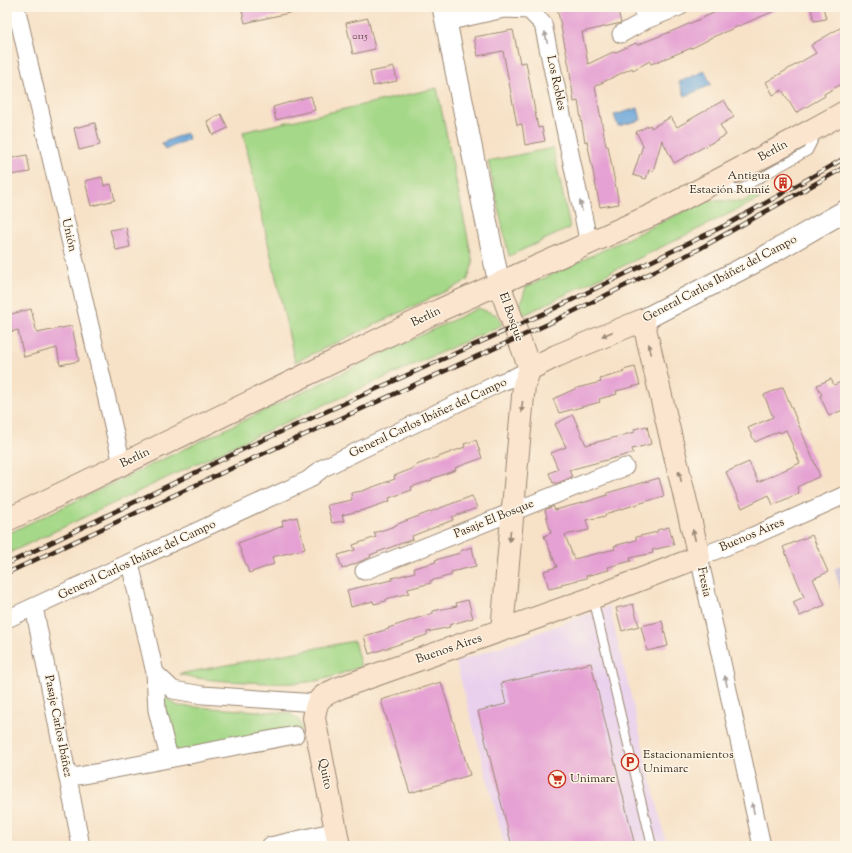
<svg xmlns="http://www.w3.org/2000/svg" width="852" height="853" viewBox="0 0 852 853" font-family="'Sorts Mill Goudy',serif">
<style>
.built{fill:#e9d1ed}
.industrial{fill:#c9bfd7}
.green{fill:#a5d888;stroke:#708153}
.water{fill:#69a4d9;stroke:#52677c}
.building{fill:#e5a1d3}
.lines{fill:none;stroke-linecap:round;stroke-linejoin:round}
.service-casing{stroke:#998673;stroke-width:10}
.minor-casing{stroke:#998673;stroke-width:19}
.tertiary-casing{stroke:#998673;stroke-width:23}
.secondary-casing{stroke:#998673;stroke-width:24}
.service{stroke:#fff;stroke-width:8}
.minor{stroke:#fff;stroke-width:17}
.tertiary{stroke:#fff;stroke-width:21}
.secondary{stroke:#fbe5cf;stroke-width:22}
.rail-casing{stroke:#3b2a1e;stroke-width:4.5}
.rail{stroke:#fcf5e5;stroke-width:3;stroke-dasharray:9;stroke-linecap:butt}
.oneway{fill:#a79f9a}
.oneway2{fill:#9b8876}
.labels{text-anchor:middle;dominant-baseline:central;stroke-width:3;stroke-linejoin:round;paint-order:stroke}
.number-label{font-size:10px;fill:#66484b}
.street-label{font-size:12px;fill:#3b2a1e;stroke:#fcf5e5}
.poi-label{font-size:12px;fill:#3b2a1e;stroke:#fcf5e5;text-anchor:start}
</style>
<rect width="100%" height="100%" fill="#fcf5e5"/>
<filter id="ink" filterUnits="userSpaceOnUse"><feTurbulence type="fractalNoise" baseFrequency=".025" numOctaves="2"/><feDisplacementMap in="SourceGraphic" scale="8" xChannelSelector="R" yChannelSelector="G"/><feConvolveMatrix kernelMatrix="1 2 1 2 8 2 1 2 1" color-interpolation-filters="sRGB"/></filter>
<filter id="wash" filterUnits="userSpaceOnUse"><feTurbulence type="fractalNoise" baseFrequency=".012" numOctaves="4" result="noise"/><feDisplacementMap in="SourceGraphic" scale="16" xChannelSelector="R" yChannelSelector="G"/><feGaussianBlur stdDeviation="0.9" result="paint"/><feColorMatrix in="noise" values="0 0 0 0 0 0 0 0 0 0 0 0 0 0 0 0 0 1.4 0 .05"/><feComposite in="paint" operator="in"/></filter>
<g filter="url(#wash)">
<rect width="100%" height="100%" fill="#f7e2c8"/>
<!-- built -->
<path class="built" d="M609,606L667,846H505L456,662L514,642Z"/>
<!-- industrial -->
<path class="industrial" d="M845,564V603L834,569Z"/>
<!-- green -->
<path class="green" d="M437,88L473,263L467,281L295,362L243,132Z
M553,148L570,228L509,256L488,161Z
M763,191L765,196L524,315L520,306L526,287L708,200L742,202Z
M478,308L497,315L502,325L242,442L7,554V534Z
M354,641L361,667C347,671 334,677 320,680C296,685 270,683 246,682C223,681 201,680 179,674Z
M163,696L178,706L289,713L299,720L302,730L176,754L172,750Z"/>
<!-- water -->
<path class="water" d="M705,71L711,85L685,96L679,82Z
M638,108L641,120L618,126L614,115Z
M186,133L189,139L165,150L162,143Z"/>
<g id="blocks">
<!-- building -->
<path class="building" d="M241,7H293V12L245,23Z
M557,7H617L621,23L582,32L588,64L613,52L614,53L636,43L637,45L675,30L727,7H784L708,39V40L694,47L651,64L650,61L633,70L632,68L595,86L606,146H608L619,204L600,207L587,141L585,142L578,101L574,102L569,66Z
M823,7L826,19L814,21L811,9Z
M368,18L375,49L353,54L346,23Z
M845,25V82L824,94L825,96L796,113L782,90L773,95L766,82L816,53L811,45Z
M513,30L520,63L526,62L538,128L542,127L545,141L525,145L522,124L517,125L503,51L478,56L474,37Z
M394,67L397,81L373,86L370,72Z
M311,96L315,110L276,120L273,107Z
M724,100L734,117L720,125L726,135L674,163L662,140L653,171L649,170L646,179L633,175L643,145L636,132L650,125L651,128L671,117L677,127Z
M221,114L228,128L213,135L207,121Z
M95,123L100,145L79,150L74,128Z
M27,155L30,172L10,175L7,159Z
M102,177L104,186L111,184L115,200L91,206L85,181Z
M126,227L130,247L116,250L110,230Z
M31,309L37,333L72,326L79,361L60,365L57,348L24,357L18,330L7,333V315Z
M635,367L640,385L616,391L617,394L599,399L600,402L559,413L553,399L577,388L601,382L600,379L624,372L623,370Z
M831,379L834,385L845,380V409L829,416L820,396L822,395L817,385Z
M783,387L820,476L797,487L799,493L773,505L769,495L742,508L726,472L749,462L758,482L800,463L786,430L780,433L779,431L755,442L748,428L773,417L764,395Z
M573,415L586,445L635,432L634,429L647,426L651,444L632,449L633,453L569,470L572,477L558,483H553L549,473L558,469L551,453L566,447L555,424Z
M476,440L482,458L455,468L456,470L431,479L432,480L411,487L412,490L389,498L390,501L364,510L342,515L344,521L332,523L327,505L352,500L351,493L362,491L395,479L394,476L414,468V466L465,447L464,444Z
M659,478L664,496L605,514L606,516L586,520L589,530L565,535L574,559L615,549L614,546L636,540V537L657,532V530L669,527L674,545L652,550L653,553L630,558L631,561L608,567L609,570L586,576L587,578L561,584L562,586L549,589L544,571L557,567L544,536L551,533L545,510L553,506L555,510L589,501L608,495L607,493Z
M472,496L477,508L452,517L453,520L412,536L413,539L370,555L371,557L342,569L338,555L355,550L353,545L376,537L374,533L395,526V525Z
M297,517L305,549L272,557L274,564L249,573L238,543L283,526L282,521Z
M812,535L828,572L813,579L825,605L800,616L793,602L804,597L783,547Z
M472,547L476,566L451,572L452,575L430,581L431,583L408,589L409,593L386,599V601L374,604L373,601L351,607L347,590L392,580V578L415,572L414,568L436,562L435,560L460,553V551Z
M468,600L473,618L449,625L450,627L427,632V635L369,654L364,636L389,629L388,628L433,613V611L457,606L456,603Z
M633,604L639,626L622,631L616,608Z
M662,621L668,646L647,651L641,626Z
M591,663L635,846H512L478,711L506,704L501,683Z
M441,682L470,775L410,793L381,700Z"/>
</g>
</g>
<g filter="url(#ink)">
<use href="#blocks" fill-opacity="0" stroke="#998673" stroke-width="1"/>
<g class="lines">
<defs>
<path id="service" d="M719,185L739,190L808,151L817,133
M593,598L652,846"/>
<path id="minor" d="M16,7L122,464
M641,7L646,20L679,7
M446,22L504,9L529,10L543,24L589,244
M621,34L646,20
M130,563L155,673L173,690L203,695L316,703
M364,571L625,467
M34,607L68,778L81,846
M7,619L308,480L323,468L499,383L515,377L530,369
M155,673L157,710L169,758
M68,778L295,735
M270,846L336,831
M762,846L699,557L753,536L845,495"/>
<path id="tertiary" d="M443,7L499,284
M643,320L759,260L845,211"/>
<path id="secondary" d="M499,284L530,369L524,385L502,630
M7,520L440,310L652,215L774,151L845,112
M339,846L314,718C317,697 320,697 339,688L592,598L699,557L643,320L556,356L530,369"/>
</defs>
<!-- service casing -->
<use href="#service" class="service-casing"/>
<!-- minor casing -->
<use href="#minor" class="minor-casing"/>
<!-- tertiary casing -->
<use href="#tertiary" class="tertiary-casing"/>
<!-- secondary casing -->
<use href="#secondary" class="secondary-casing"/>
<!-- service -->
<use href="#service" class="service"/>
<!-- minor -->
<use href="#minor" class="minor"/>
<!-- tertiary -->
<use href="#tertiary" class="tertiary"/>
<!-- secondary -->
<use href="#secondary" class="secondary"/>
<defs>
<path id="rail" d="M7,564L254,444L545,313L730,223L845,158
M7,573L256,457L548,324L699,249L845,167"/>
</defs>
<!-- rail casing -->
<use href="#rail" class="rail-casing"/>
<!-- rail -->
<use href="#rail" class="rail"/>
</g>
<!-- one-way arrows -->
<defs><path id="oneway-solid" d="M-6-.8H1V-3.2L6.5 0L1 3.2V.8H-6Z"/></defs>
<g class="oneway">
<use href="#oneway-solid" transform="translate(546 37) rotate(-102)"/>
<use href="#oneway-solid" transform="translate(581 206) rotate(-102)"/>
<use href="#oneway-solid" transform="translate(726 681) rotate(-102)"/>
<use href="#oneway-solid" transform="translate(753 808) rotate(-102)"/>
</g>
<g class="oneway2">
<use href="#oneway-solid" transform="translate(607 334) rotate(157)"/>
<use href="#oneway-solid" transform="translate(650 349) rotate(-103)"/>
<use href="#oneway-solid" transform="translate(522 407) rotate(95)"/>
<use href="#oneway-solid" transform="translate(680 476) rotate(-103)"/>
<use href="#oneway-solid" transform="translate(694 535) rotate(-103)"/>
<use href="#oneway-solid" transform="translate(510 536) rotate(95)"/>
</g>
</g>
<!-- icons -->
<defs>
<symbol id="building-ring" viewBox="-11 -11 22 22"><circle r="9.5" fill="#fcf5e5" stroke="#c8321e" stroke-width="1.5"/><path d="M-4-6H4V6H1V3H-1V6H-4ZM-2.5-4.3h1.7v1.8h-1.7ZM.8-4.3h1.7v1.8H.8ZM-2.5-1h1.7V.8h-1.7ZM.8-1h1.7V.8H.8Z" fill="#c8321e"/></symbol>
<symbol id="parking-ring" viewBox="-11 -11 22 22"><circle r="9.5" fill="#fcf5e5" stroke="#c8321e" stroke-width="1.5"/><path d="M-3.5-5.5H1a3.5 3.5 0 0 1 0 7H-1V5.5H-3.5ZM-1-3.4V-.6H.8a1.4 1.4 0 0 0 0-2.8Z" fill="#c8321e"/></symbol>
<symbol id="supermarket-ring" viewBox="-11 -11 22 22"><circle r="9.5" fill="#fcf5e5" stroke="#c8321e" stroke-width="1.5"/><path d="M-6-5.5h2.5l.6 2H6L4.5 2H-2.5L-4.4-4H-6ZM-1.5 3.2a1.3 1.3 0 1 0 .1 0ZM3 3.2a1.3 1.3 0 1 0 .1 0Z" fill="#c8321e"/></symbol>
</defs>
<g fill-rule="evenodd">
<use href="#building-ring" x="773" y="173" width="20" height="20"/>
<use href="#parking-ring" x="620" y="752" width="20" height="20"/>
<use href="#supermarket-ring" x="547" y="769" width="20" height="20"/>
</g>
<g class="labels">
<!-- number labels -->
<g class="number-label">
<text x="360" y="36">0115</text>
</g>
<!-- street labels -->
<g class="street-label">
<text transform="translate(556 83) rotate(78)">Los Robles</text>
<text transform="translate(773 151) rotate(-29)">Berlín</text>
<text transform="translate(69 235) rotate(77)">Unión</text>
<text transform="translate(720 279) rotate(-28)">General Carlos Ibáñez del Campo</text>
<text transform="translate(426 317) rotate(-26)">Berlín</text>
<text transform="translate(511 317) rotate(70)">El Bosque</text>
<text transform="translate(428 418) rotate(-25)">General Carlos Ibáñez del Campo</text>
<text transform="translate(135 458) rotate(-26)">Berlín</text>
<text transform="translate(494 519) rotate(-22)">Pasaje El Bosque</text>
<text transform="translate(752 535) rotate(-23)">Buenos Aires</text>
<text transform="translate(137 560) rotate(-25)">General Carlos Ibáñez del Campo</text>
<text transform="translate(704 582) rotate(78)">Fresia</text>
<text transform="translate(449 649) rotate(-19)">Buenos Aires</text>
<text transform="translate(58 726) rotate(79)">Pasaje Carlos Ibáñez</text>
<text transform="translate(325 774) rotate(79)">Quito</text>
</g>
<!-- poi labels -->
<g class="poi-label">
<text x="770" y="176" text-anchor="end">Antigua<tspan x="770" dy="14">Estación Rumié</tspan></text>
<text x="643" y="755">Estacionamientos<tspan x="643" dy="14">Unimarc</tspan></text>
<text x="570" y="779">Unimarc</text>
</g>
</g>
<!-- margin -->
<rect width="852" height="853" fill="none" stroke="#fcf5e5" stroke-width="24"/>
</svg>
